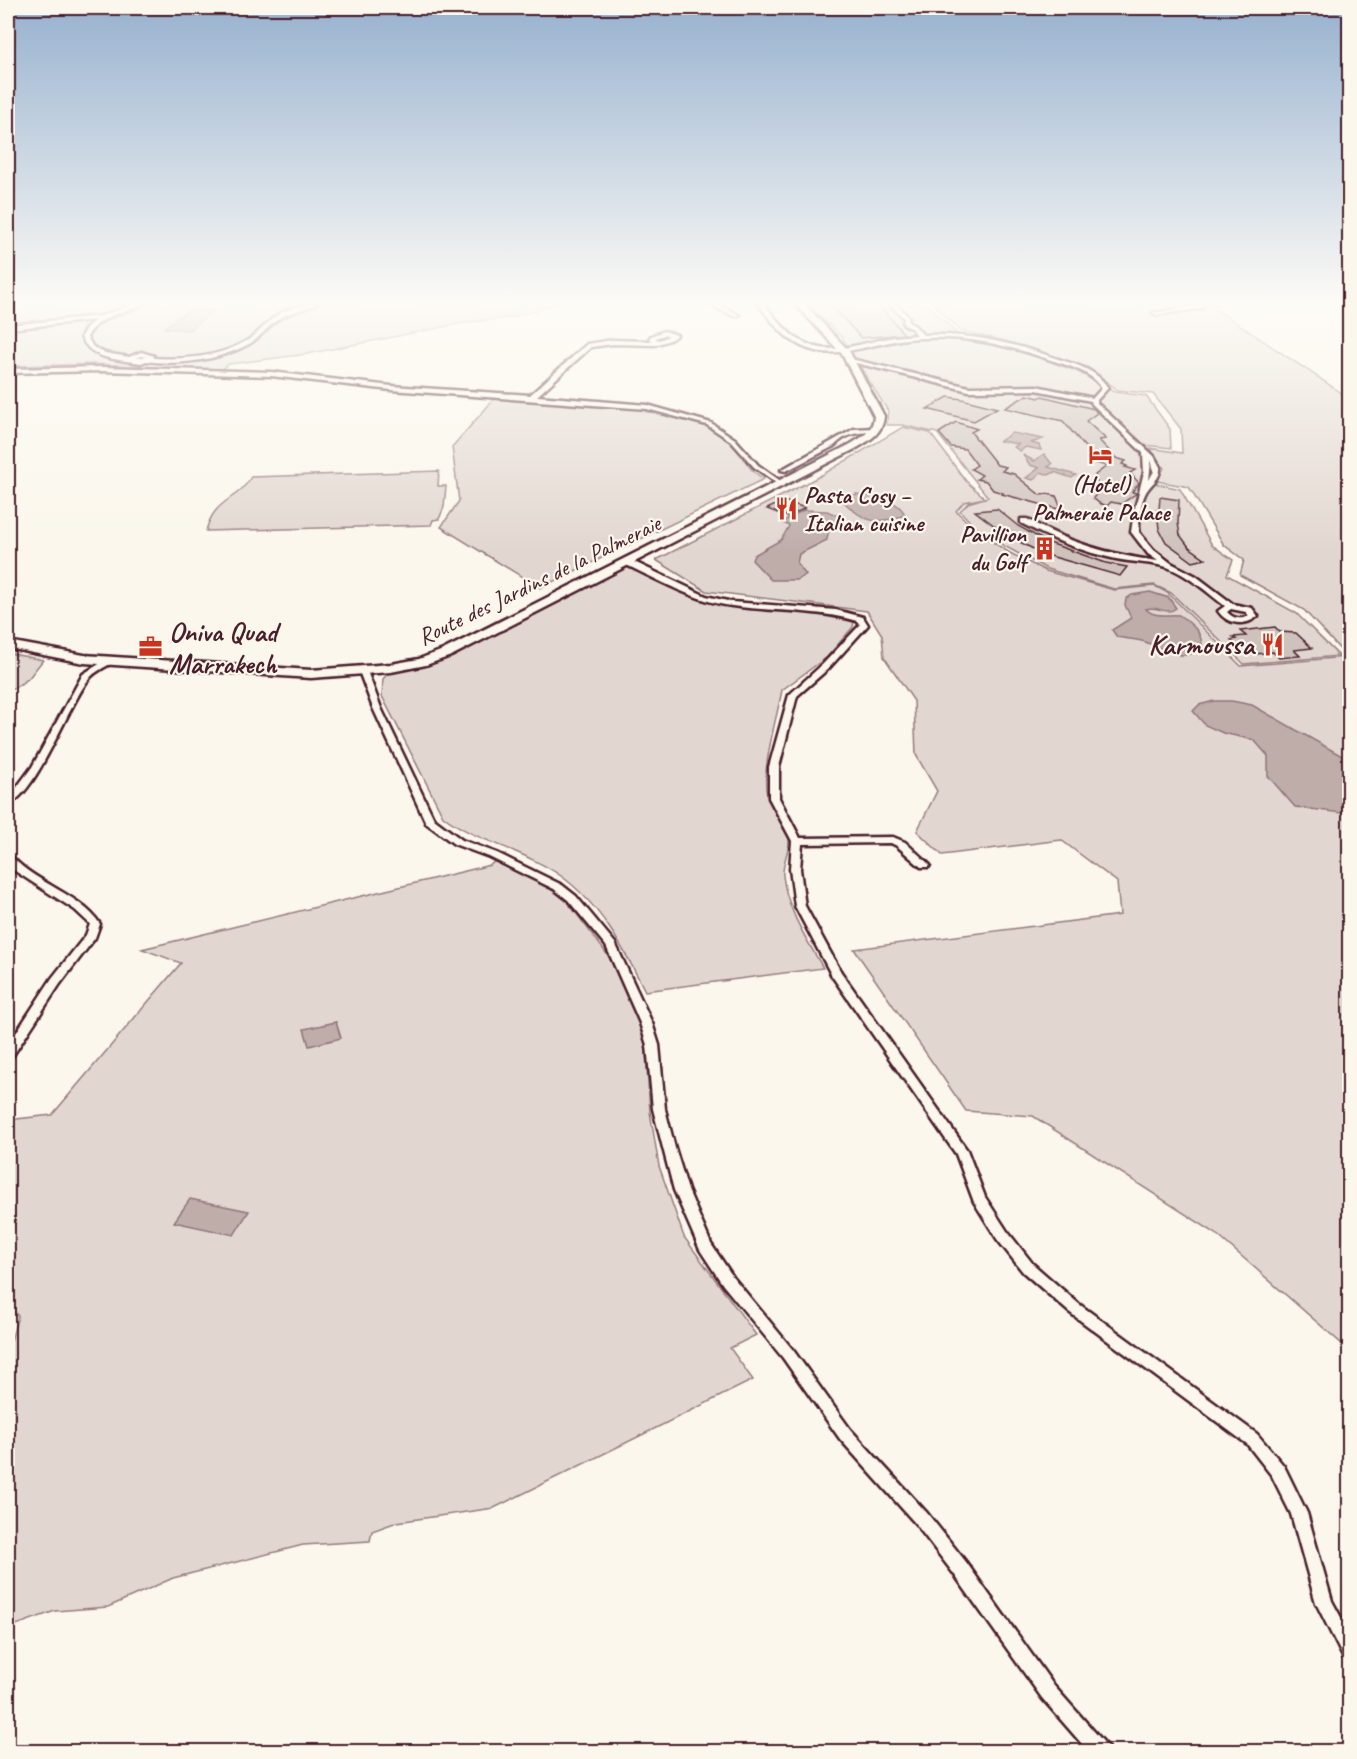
<svg xmlns="http://www.w3.org/2000/svg" width="1357" height="1759" viewBox="0 0 1357 1759" font-family="Caveat,sans-serif">
<style>
.green{fill:#e2d7d0;stroke:#967b7e;stroke-width:1.5}
.water{fill:#bfadaa;stroke:#907477;stroke-width:1.5}
.building{fill:#cfc2bc;stroke:#4a1f2b;stroke-width:1.5}
.lines{fill:none;stroke-linecap:round;stroke-linejoin:round}
.street-casing{stroke:#4a1f2b;stroke-width:5}
.secondary-casing{stroke:#4a1f2b;stroke-width:5}
.street{fill:#fbf7ec;fill-rule:evenodd}
.secondary{fill:#fbf7ec;fill-rule:evenodd}
.labels{text-anchor:middle;dominant-baseline:central;stroke-width:4.5;stroke-linejoin:round;paint-order:stroke}
.far-poi-label{font-size:24px;font-weight:bold;fill:#4a1f2b;stroke:#fbf7ec}
.far-street-label{font-size:24px;fill:#4a1f2b;stroke:#fbf7ec}
.poi-label{font-size:28px;font-weight:bold;fill:#4a1f2b;stroke:#fbf7ec;text-anchor:start}
</style>
<rect width="100%" height="100%" fill="#fbf7ec"/>
<filter id="ink" filterUnits="userSpaceOnUse"><feTurbulence type="fractalNoise" baseFrequency=".0167" numOctaves="2"/><feDisplacementMap in="SourceGraphic" scale="12" xChannelSelector="R" yChannelSelector="G"/><feConvolveMatrix kernelMatrix="1 2 1 2 8 2 1 2 1" color-interpolation-filters="sRGB"/></filter>
<g filter="url(#ink)">
<!-- green -->
<path class="green" d="M8,304H558L513,317L463,323L307,354L229,364L221,370L94,364L8,366Z
M807,304H927L960,337L996,343L1076,371L1114,392L1146,396L1170,429L1171,448L1135,444L1147,467L1145,481L1180,489L1212,545L1233,560L1227,575L1296,613L1339,656L1244,664L1171,593L1154,585L1114,589L1047,569L982,534L960,511L968,503L988,497L937,433L902,425H887L888,411L842,337Z
M933,304H1222L1211,306L1349,398V1350L1215,1233L1033,1116L966,1111L854,949L1120,915L1117,882L1061,840L942,855L917,831L937,791L916,755L914,701L884,657L882,635L867,611L706,591L656,560L820,476L903,427L930,433L966,481L985,498L964,502L956,511L980,534L1010,553L1046,571L1114,590L1155,586L1168,593L1241,666L1347,657L1304,610L1240,575L1244,560L1224,545L1189,487L1157,481L1164,468L1150,448L1182,453L1181,429L1153,394L1118,390L1087,367L1006,341L961,331Z
M507,397L645,408L646,412C678,412 720,424 740,452C751,468 746,467 764,479L540,588L441,527L459,501L452,447L494,399Z
M439,471L438,486H446L444,507L439,519L433,520L431,525L206,531C214,498 238,501 251,477Z
M629,567C654,574 675,592 700,600C747,614 803,608 852,619L854,621L853,627L827,657L782,690C777,717 761,769 767,795C771,810 789,824 789,840C789,852 782,864 783,876C787,910 807,940 823,968L645,991C624,949 600,904 561,876C551,868 537,862 525,856C497,843 467,835 443,816L382,696L383,679L388,673L460,650L622,568Z
M8,653L43,660L28,679L8,692Z
M498,859L564,897L616,966L645,1039L650,1112L659,1166L684,1237L756,1335L730,1348L753,1380L494,1508L397,1522L372,1531L370,1541L303,1545L173,1578L108,1607L55,1611L8,1628V1345L11,1341L18,1316L8,1305V1120L52,1115L181,963L142,949L490,865Z"/>
<!-- water -->
<path class="water" d="M190,309L214,310L189,330L164,328Z
M1012,433L1043,439L1031,443L1039,445L1041,450L1026,447L1020,451L1014,447L1018,444L1000,441Z
M1044,454L1052,464L1048,467L1076,475L1072,478L1054,472L1049,475L1041,472L1033,480L1026,478L1039,468L1030,465L1023,455L1034,461Z
M856,494C872,495 898,498 905,515C876,525 865,523 844,502Z
M804,510L827,511L843,518L828,533L827,540L799,554L797,563L806,575L797,580H771L752,560L754,555L781,540L789,526L782,522Z
M1150,592L1169,598L1176,608C1167,616 1157,605 1146,609C1155,618 1167,614 1179,615C1192,624 1203,632 1202,649C1181,663 1166,649 1145,642C1136,639 1126,639 1117,637L1112,630L1131,618L1125,605L1126,599L1132,595Z
M1214,701H1232L1252,705L1349,760V814L1295,807L1268,776V756L1254,740L1223,733L1205,725L1193,711L1199,705Z
M336,1022L341,1038L309,1046L304,1029Z
M190,1199L249,1211L234,1235L174,1222Z"/>
<!-- building -->
<path class="building" d="M833,304H878L904,334L861,338L831,305Z
M1027,395L1039,398L1042,396L1094,409L1097,413L1086,421L1106,439L1099,440L1116,458L1126,461L1122,464L1127,466L1125,467L1135,470L1130,473L1139,483L1132,492L1137,493L1121,504L1111,502L1107,506L1099,503L1093,498L1097,494L1089,492L1097,482L1095,475L1107,466L1092,462L1095,459L1063,421L1005,408Z
M948,397L962,399L997,408L974,421L927,409Z
M956,422L977,429L971,432L997,465L1006,467L1002,471L1014,474L1040,495L1048,494L1056,496L1062,510L1002,494L1003,493L993,490L986,481L977,479L982,475L971,469L977,465L965,449L951,447L939,433Z
M1160,497L1179,500L1178,523L1180,535L1189,547L1206,559L1193,562L1166,542L1159,529L1157,510H1159Z
M784,501L805,508L788,517L767,509Z
M997,509L1018,526L1047,542L1106,563L1127,567L1120,576L1043,554L1008,536L975,511Z
M1275,627L1280,632L1296,633L1312,648L1294,650L1300,656L1279,658L1273,652L1247,655L1231,640L1236,639L1233,637L1246,636L1240,631Z"/>
<g class="lines">
<defs>
<path id="street" d="M135,304H144C123,314 99,315 87,337L93,347L105,353L129,357L141,352L154,356V358C185,360 221,357 248,340C256,335 262,328 269,322C281,310 299,304 316,304C303,310 289,312 277,320C267,327 260,338 249,344C220,360 179,366 146,361L141,363C118,359 92,361 81,337L86,328L95,320L8,329V325L101,316ZM142,356L146,357L136,358Z
M708,304H716L739,315L734,316Z
M758,304H764C774,316 783,329 796,338C828,359 856,344 889,338C899,336 908,336 917,335L911,328L903,324L904,318L889,304H896L909,317L908,322L915,326L923,335C970,333 1013,343 1058,359C1077,365 1097,370 1108,388L1097,400V403L1154,456L1160,467C1161,479 1152,482 1146,492C1140,503 1139,520 1139,532L1154,550L1171,563L1196,576L1233,604L1252,608L1258,616C1246,627 1227,625 1218,611L1225,606C1207,592 1188,575 1167,567C1154,563 1131,562 1116,559C1083,552 1051,539 1021,523V519H1027C1068,543 1111,555 1158,561L1148,554L1131,532L1134,512L1144,472L1143,453L1092,404L1091,401L1036,390L969,391L848,361L851,359L969,387L1036,386L1093,398L1102,388C1091,371 1069,366 1051,360C1010,346 970,336 926,338C914,338 902,339 890,342C852,349 820,365 785,335C775,326 767,315 758,304ZM1151,460L1154,471L1149,480ZM1231,609L1246,612L1249,616C1241,620 1233,619 1227,612Z
M1201,305L1203,306V308L1156,315L1153,313Z
M664,331L677,335L670,340L655,345L613,344L591,347L537,396L647,405L711,423L735,439L758,465L782,482V484H778L754,467L731,441L707,425L647,409L391,390L271,376L102,371L8,373V369L102,367L271,372L391,386L530,395L587,344L613,340L652,341L649,339L651,336ZM664,335L669,336L659,340L655,338Z
M875,428L877,429V431C858,434 849,431 834,446L786,471L781,470L854,429Z
M624,560H630L706,596L732,602L836,610L863,617L868,625L829,668L797,696L779,767V798L800,838L893,837L905,842L930,865L929,867H921L897,846L891,843L802,844L800,869L805,906L841,972L967,1150L985,1197L1007,1231L1033,1264L1079,1304L1257,1434L1284,1466L1307,1513L1332,1601L1350,1634V1661L1344,1659L1316,1603L1291,1514L1272,1476L1247,1444L1069,1312L1023,1272L997,1239L974,1202L956,1154L832,976L795,906L790,869L792,841L769,798V767L789,695L823,664L860,625L857,621C816,609 774,612 732,606C694,601 659,580 624,564Z
M109,658L112,659V663C105,667 94,672 89,679C69,703 36,796 8,804V796L17,787L32,767L83,674Z
M363,668L367,671L381,708L434,819L462,840L497,853L562,885L576,896L615,943L652,1023L659,1045L665,1109L675,1148L688,1190L711,1244L733,1277L793,1350L850,1429L927,1513L966,1562L1054,1686L1107,1746L1110,1752H1089L1042,1698L954,1574L915,1523L840,1439L783,1358L723,1285L700,1250L674,1190L663,1148L653,1109L647,1045L640,1023L606,946L568,900L554,889L489,857L454,844L426,823L373,708L359,671Z
M8,856L12,857C37,884 80,894 100,924L95,938L60,984L12,1057L8,1058V1045L52,978L86,935L90,924L75,910L15,871L8,865Z"/>
<path id="secondary" d="M795,304H804L849,351L884,416C883,433 869,441 855,449L451,656L426,665L391,672L311,678L84,663L8,648V641L84,655L311,670L391,664L419,659L443,650L849,445C861,438 873,432 874,416L842,354Z"/>
</defs>
<!-- street casing -->
<use href="#street" class="street-casing"/>
<!-- secondary casing -->
<use href="#secondary" class="secondary-casing"/>
<!-- street -->
<use href="#street" class="street"/>
<!-- secondary -->
<use href="#secondary" class="secondary"/>
</g>
</g>
<!-- sky -->
<linearGradient id="sky" x2="0" y2="1"><stop stop-color="#97b1cf"/><stop offset="0.55" stop-color="#fdfbf6"/><stop offset="1" stop-color="#fdfbf6" stop-opacity="0"/></linearGradient>
<rect width="1357" height="551" fill="url(#sky)"/>
<!-- icons -->
<defs>
<symbol id="hotel-bare" viewBox="-9 -9 18 18"><path d="M-6-4.5h1.5V1H6V5H4.5V3h-9V5H-6ZM-4 0a1.8 1.8 0 1 1 3.6 0ZM.5 0V-2.5h3Q6-2.5 6 0Z" fill="#c8321e" stroke="#fbf7ec" stroke-width="2.5" paint-order="stroke"/></symbol>
<symbol id="restaurant-bare" viewBox="-9 -9 18 18"><path d="M-5-6h1v4h1v-4h1v4h1v-4h1v5L-1.5 .5V6h-2V.5L-5-1ZM5-6V6H3V1.5H1.5Q1.5-4 5-6Z" fill="#c8321e" stroke="#fbf7ec" stroke-width="2.5" paint-order="stroke"/></symbol>
<symbol id="building-bare" viewBox="-9 -9 18 18"><path d="M-4-6H4V6H1V3H-1V6H-4ZM-2.5-4.3h1.7v1.8h-1.7ZM.8-4.3h1.7v1.8H.8ZM-2.5-1h1.7V.8h-1.7ZM.8-1h1.7V.8H.8Z" fill="#c8321e" stroke="#fbf7ec" stroke-width="2.5" paint-order="stroke"/></symbol>
<symbol id="office-bare" viewBox="-9 -9 18 18"><path d="M-6-3h4V-5.5h4V-3h4V5H-6ZM-1-4.5V-3h2v-1.5ZM-6 0V1H6V0Z" fill="#c8321e" stroke="#fbf7ec" stroke-width="2.5" paint-order="stroke"/></symbol>
</defs>
<g fill-rule="evenodd">
<use href="#hotel-bare" x="1084" y="438" width="33" height="33"/>
<use href="#restaurant-bare" x="770" y="492" width="33" height="33"/>
<use href="#building-bare" x="1028" y="532" width="33" height="33"/>
<use href="#restaurant-bare" x="1256" y="628" width="33" height="33"/>
<use href="#office-bare" x="134" y="630" width="33" height="33"/>
</g>
<g class="labels">
<!-- far-poi labels -->
<g class="far-poi-label">
<text x="1101" y="484">(Hotel)<tspan x="1101" dy="28">Palmeraie Palace</tspan></text>
<text x="804" y="495" text-anchor="start">Pasta Cosy –<tspan x="804" dy="28">Italian cuisine</tspan></text>
<text x="1026" y="534" text-anchor="end">Pavillion<tspan x="1026" dy="28">du Golf</tspan></text>
</g>
<!-- far-street labels -->
<g class="far-street-label">
<text transform="translate(539 580) rotate(-26)">Route des Jardins de la Palmeraie</text>
</g>
<!-- poi labels -->
<g class="poi-label">
<text x="169" y="631">Oniva Quad<tspan x="169" dy="32">Marrakech</tspan></text>
<text x="1254" y="644" text-anchor="end">Karmoussa</text>
</g>
</g>
<!-- margin -->
<rect width="1357" height="1759" fill="none" stroke="#fbf7ec" stroke-width="30"/>
<rect x="15" y="15" width="1327" height="1729" fill="none" stroke="#4a1f2b" stroke-width="2" filter="url(#ink)"/>
</svg>
